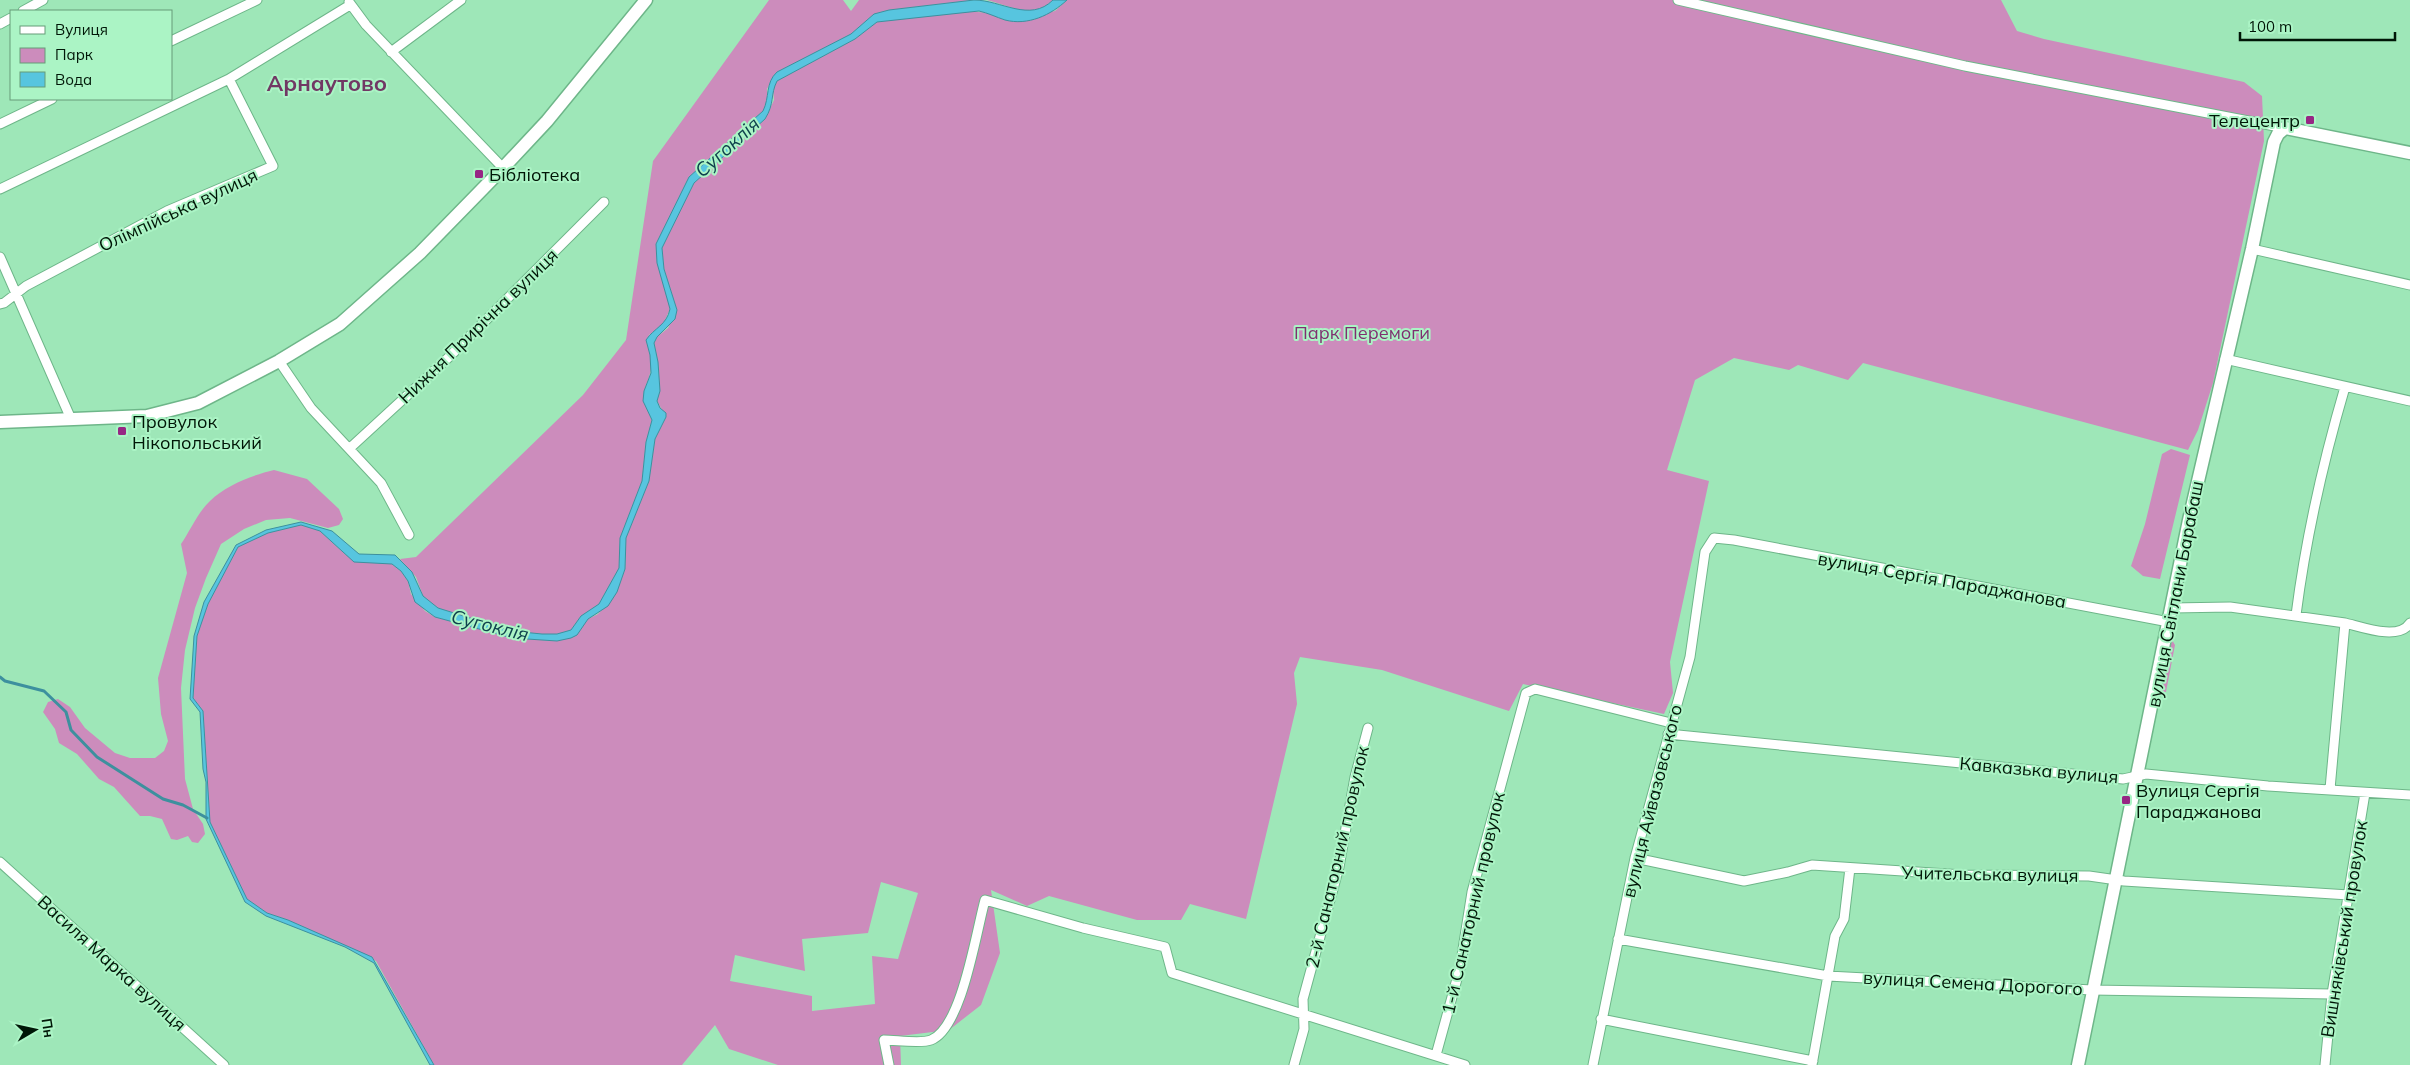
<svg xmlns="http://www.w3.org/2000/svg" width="2410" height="1065" viewBox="0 0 2410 1065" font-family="Mulish,sans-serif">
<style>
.green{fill:#cc8cbc;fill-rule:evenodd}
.water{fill:#57c5df;stroke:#3d909e}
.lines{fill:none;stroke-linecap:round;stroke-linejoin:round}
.stream{stroke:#3d909e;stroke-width:3}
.street-casing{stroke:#6eb689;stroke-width:11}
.secondary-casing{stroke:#6eb689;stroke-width:15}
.street{stroke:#fff;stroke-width:9}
.secondary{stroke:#fff;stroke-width:12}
.poi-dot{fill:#972684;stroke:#abf4c5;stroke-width:2}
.labels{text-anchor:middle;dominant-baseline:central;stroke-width:4;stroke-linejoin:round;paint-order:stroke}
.poi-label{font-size:18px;fill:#001607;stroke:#abf4c5;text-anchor:start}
.street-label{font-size:18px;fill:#001607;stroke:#abf4c5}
.park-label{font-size:18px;fill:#7f2f70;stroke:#abf4c5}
.water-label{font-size:19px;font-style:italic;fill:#0f424d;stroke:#abf4c5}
.district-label{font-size:22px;font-weight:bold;fill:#713864;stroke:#abf4c5}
</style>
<rect width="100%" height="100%" fill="#9ee7b8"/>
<!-- green -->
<path class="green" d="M769,0H843L851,11L859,0H974L889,10L874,14L851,34L777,72L767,89L768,101L763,111L689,177L656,244L670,309L663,325L649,335C647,349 651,353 651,366C651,375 647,381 645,389C642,397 648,412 652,420L646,442L642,481L620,538L619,568L599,604L581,616L571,630L557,634H542L512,631L438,608L423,596L416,577L400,559L416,557L583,395L626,340L653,161Z
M987,0H1053C1033,20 1010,6 987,0Z
M1067,0H2001L2017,31L2044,39L2244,82L2262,96L2264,141L2213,383L2198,430L2188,450L1863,363L1848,380L1798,365L1789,370L1734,358L1695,380L1667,470L1709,481L1670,662L1673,693L1664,714L1523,684L1509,711L1382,670L1300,657L1294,673L1297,704L1246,919L1190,904L1181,920H1137L1049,896L1027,906L991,890L1000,953L981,1005L949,1030L900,1036L901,1065H778L729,1049L715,1025L682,1065H434L376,961L288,920L267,913L247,899L210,822L203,711L193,698L197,636L208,604L238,547L268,533L301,525L320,531L346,555L392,564L401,571L408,581L411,594L425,611L435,617L512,638L557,641L577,634L588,619L598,614L617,592L625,569L626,538L649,481L655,439L666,417L657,401L660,390L658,362L654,343L657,337L668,328L677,310L664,269L662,248L694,183L765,119L774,100L773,89L777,81L855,39L877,22L964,11L991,13L1004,20L1055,11ZM881,882L918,893L898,959L872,956L875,1004L812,1011V996L730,981L735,955L805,971L802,939L868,933Z
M2171,449L2190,455L2160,579L2143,576L2131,566L2145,524L2162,454Z
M274,470L307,479L339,509L343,519L339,525L328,528L290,518L266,520L244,529L221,544L206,578L195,608L185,650L181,688L185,779L193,809L203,824L205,834L198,843L192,842L188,836L177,840L171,839L162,819L150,816H140L114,787L99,779L77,754L59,743L55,729L43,712L48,702L58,699L70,707L85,728L115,753L130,758H155L164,751L168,741L161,714L158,678L187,573L181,544C190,531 198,512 210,501C226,485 253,475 274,470Z
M2172,640L2175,645L2166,692H2161Z"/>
<!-- water -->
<path class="water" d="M974,0C1001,0 1030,23 1053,0H1067C1051,15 1028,26 1005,20C996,17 988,13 979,11L877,22L855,39L777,81C770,95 775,103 765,119L694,183L662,248L664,269L677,310L675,319L657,337L654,343L658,362L660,391L657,401L660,408L666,413V417L655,439L649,481L626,538L625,569L617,592L608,606L588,619L577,635L571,638L557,641L512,638L435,617L415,602L408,581L401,571L392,564L354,562L320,531L301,525L268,533L238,547L208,604L197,636L193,698L203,711L210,822L247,899L267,913L288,920L372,957L434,1065H430L374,963L345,947L266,916L245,902L206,819V782L203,769L200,712L190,699L194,636L204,602L236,545L266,530L301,522L332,531L359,554L395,555L412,572L423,596L438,608L512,631L542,634H557L571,630L581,616L599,604L619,568L620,538L642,481L646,442L652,420L643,401L644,391L651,373L650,355L646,340C654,328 667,325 670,309L657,263L656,244L689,177L763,111C770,97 765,83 777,72L851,34L874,14L889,10Z"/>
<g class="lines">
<!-- stream -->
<path class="stream" d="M0,677L5,681L44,691L66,712L71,730L97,757L163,799L183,805L207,818"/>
<defs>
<path id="street" d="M1678,0L1965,66L2285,128
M349,2L366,25L503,168
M23,11L43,0
M0,24L11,18
M171,41L257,0
M391,52L461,0
M0,124L52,99
M0,189L229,79L350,5
M2252,249L2410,285
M0,257L71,419
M0,304L4,303L26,286L167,211L273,166L229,79
M2225,359L2410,401
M279,361L311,408L381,483L409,535
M350,448L449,357L604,202
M2172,608L2230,607L2345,623
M2296,615C2306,537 2323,462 2345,387
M1668,734L2123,779L2146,774L2268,786L2410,795
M2330,789L2345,623C2362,627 2399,641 2410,623
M1635,858L1744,881L1788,872L1812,865L1963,875L2089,876L2124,881L2349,895
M0,862L224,1065
M1618,939L1828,976L2092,990L2332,994
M1601,1019L1813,1061
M1436,1055L1460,968L1472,892L1526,693L1535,689L1671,723
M889,1065L884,1040C896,1040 921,1044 931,1040C962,1028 976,932 985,900L1083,928L1165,947L1172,973L1465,1065
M1294,1065L1304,1029L1303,999L1339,867L1355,777L1368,728
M1593,1065L1635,858L1690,657L1705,552L1714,538L1734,540L2169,622
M1812,1065L1835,936L1844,919L1850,868
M2325,1065L2332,994L2365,793"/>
<path id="secondary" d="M0,422L147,416L198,403L279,361L340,324L420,253L503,168L547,121L646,0
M2078,1065L2189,520L2252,249L2274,142L2278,134L2285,128L2410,153"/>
</defs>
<!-- street casing -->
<use href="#street" class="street-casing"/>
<!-- secondary casing -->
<use href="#secondary" class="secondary-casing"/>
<!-- street -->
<use href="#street" class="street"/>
<!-- secondary -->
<use href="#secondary" class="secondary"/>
</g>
<!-- markers -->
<g class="poi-dot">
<rect x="2305" y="115" width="10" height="10" rx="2.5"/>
<rect x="474" y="169" width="10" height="10" rx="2.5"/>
<rect x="117" y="426" width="10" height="10" rx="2.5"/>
<rect x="2121" y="795" width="10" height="10" rx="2.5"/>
</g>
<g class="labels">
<!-- poi labels -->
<g class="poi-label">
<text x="2300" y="120" text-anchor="end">Телецентр</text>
<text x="489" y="174">Бібліотека</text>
<text x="132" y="421">Провулок<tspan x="132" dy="21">Нікопольський</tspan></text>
<text x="2136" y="790">Вулиця Сергія<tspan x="2136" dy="21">Параджанова</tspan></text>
</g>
<!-- street labels -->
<g class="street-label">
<text transform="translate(178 210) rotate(-25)">Олімпійська вулиця</text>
<text transform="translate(478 326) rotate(-44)">Нижня Прирічна вулиця</text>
<text transform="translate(1942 580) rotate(10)">вулиця Сергія Параджанова</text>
<text transform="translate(2175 594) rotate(-79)">вулиця Світлани Барабаш</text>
<text transform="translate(2039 770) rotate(5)">Кавказька вулиця</text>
<text transform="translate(1652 801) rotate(-76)">вулиця Айвазовського</text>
<text transform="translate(1337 857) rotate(-77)">2-й Санаторний провулок</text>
<text transform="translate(1990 874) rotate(1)">Учительська вулиця</text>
<text transform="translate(1473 903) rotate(-77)">1-й Санаторний провулок</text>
<text transform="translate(2344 929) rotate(-81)">Вишняківський провулок</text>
<text transform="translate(112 963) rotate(42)">Василя Марка вулиця</text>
<text transform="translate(1973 983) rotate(3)">вулиця Семена Дорогого</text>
</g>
<!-- park labels -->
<g class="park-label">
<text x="1362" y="332">Парк Перемоги</text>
</g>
<!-- water labels -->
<g class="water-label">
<text transform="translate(727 147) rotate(-42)">Сугоклія</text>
<text transform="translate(490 625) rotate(14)">Сугоклія</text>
</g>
<!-- district labels -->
<g class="district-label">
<text x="327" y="83">Арнаутово</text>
</g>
</g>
<!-- legend -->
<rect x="10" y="10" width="162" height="90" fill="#abf4c5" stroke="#679b79"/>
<rect x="20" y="26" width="25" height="8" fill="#ffffff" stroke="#679b79"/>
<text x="55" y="35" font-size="15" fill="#001607">Вулиця</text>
<rect x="20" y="48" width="25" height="15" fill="#cc8cbc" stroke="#679b79"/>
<text x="55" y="60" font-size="15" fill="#001607">Парк</text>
<rect x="20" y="72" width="25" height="15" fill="#57c5df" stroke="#679b79"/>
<text x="55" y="85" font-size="15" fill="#001607">Вода</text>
<!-- north arrow -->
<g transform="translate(35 1030) rotate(81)" stroke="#abf4c5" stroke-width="4" paint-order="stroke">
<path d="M0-4L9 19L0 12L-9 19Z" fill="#001607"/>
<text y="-8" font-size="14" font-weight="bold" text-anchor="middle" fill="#001607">Пн</text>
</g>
<!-- scale -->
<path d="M2240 32v8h155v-8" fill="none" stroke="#001607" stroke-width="2.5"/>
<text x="2248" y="32" font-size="15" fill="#001607" stroke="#abf4c5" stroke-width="4" paint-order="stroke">100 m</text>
</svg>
